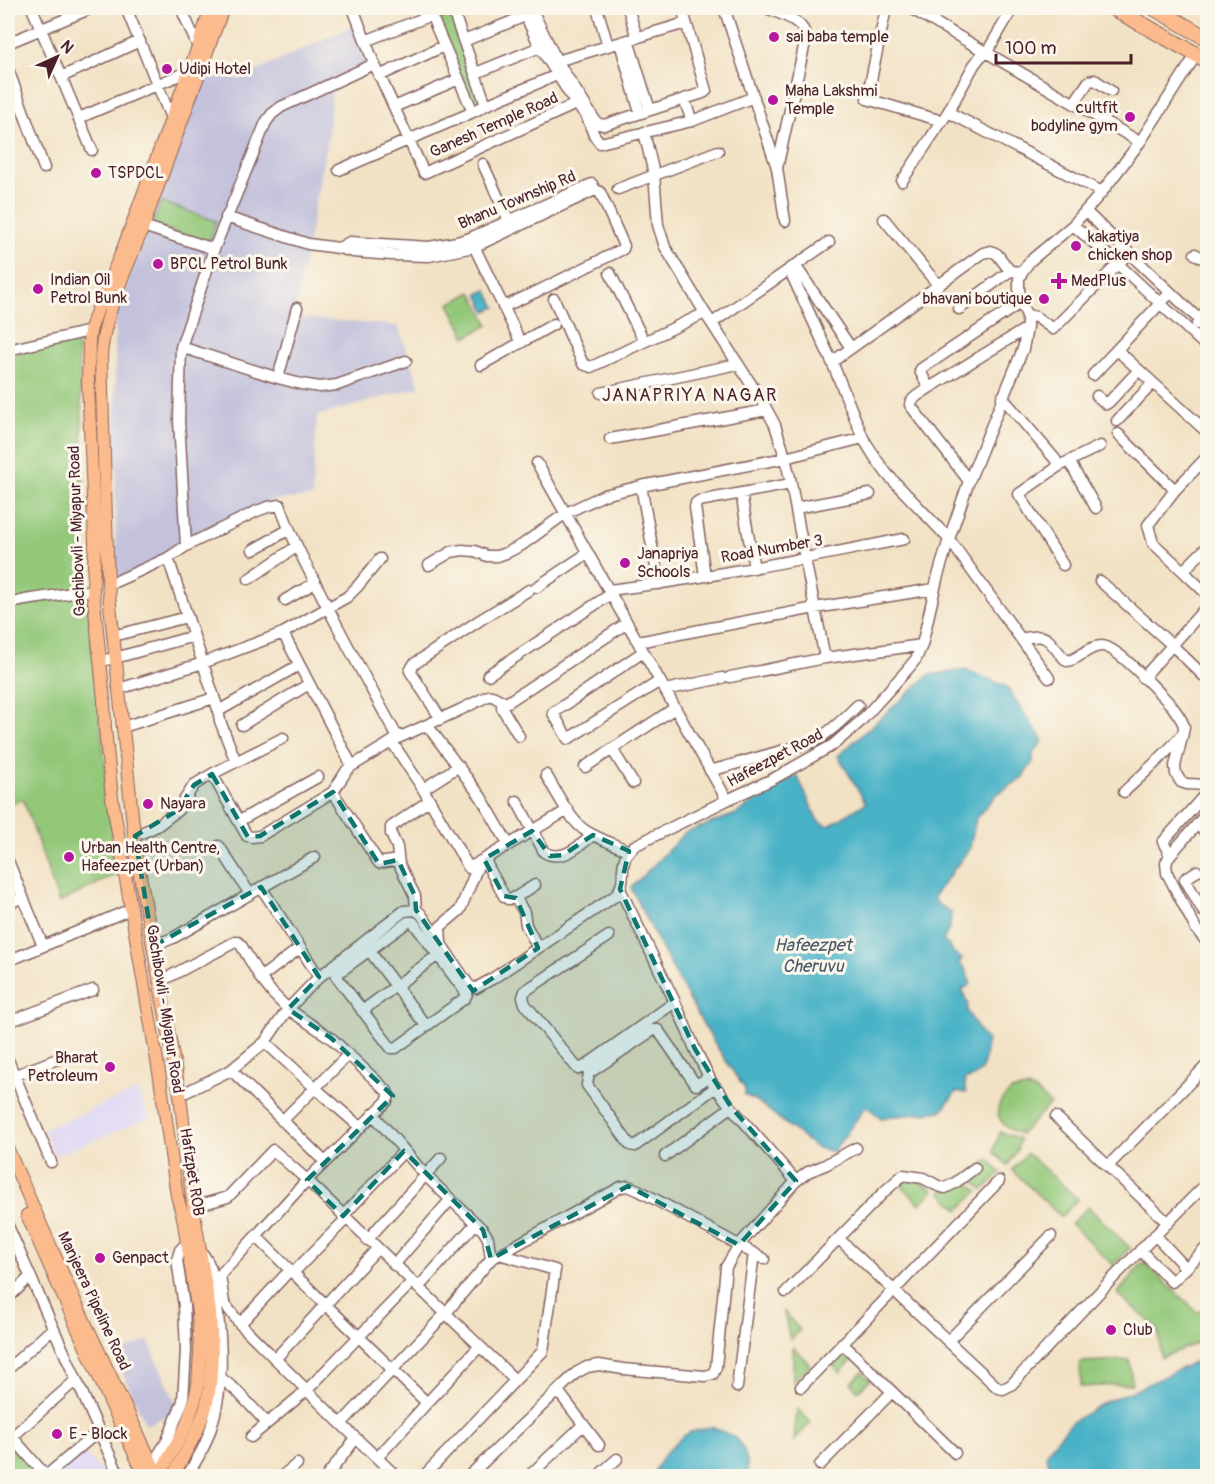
<svg xmlns="http://www.w3.org/2000/svg" width="1215" height="1484" viewBox="0 0 1215 1484" font-family="Pangolin,sans-serif">
<style>
.built{fill:#ded5f5}
.industrial{fill:#c3c1db}
.green{fill:#93c879;stroke:#6e7452;stroke-width:1.5}
.water{fill:#49b2c7;stroke:#4a6879;stroke-width:1.5}
.lines{fill:none;stroke-linecap:round;stroke-linejoin:round}
.minor-tunnel{stroke:#d0bba6;stroke-width:10;stroke-dasharray:10 5;stroke-linecap:butt}
.minor-casing{stroke:#856361;stroke-width:13}
.major-casing{stroke:#856361;stroke-width:14}
.highway-casing{stroke:#856361;stroke-width:17}
.minor{stroke:#fff;stroke-width:10}
.major{stroke:#fbbb8c;stroke-width:12}
.highway{stroke:#fbbb8c;stroke-width:15}
.marked{fill:#0f766e;fill-opacity:0.2;stroke:#0f766e;stroke-width:4.5;stroke-dasharray:12 8;stroke-linejoin:round}
.poi-dot{fill:#b5179e;stroke:#fbf7ec;stroke-width:2}
.labels{text-anchor:middle;dominant-baseline:central;stroke-width:6;stroke-linejoin:round;paint-order:stroke}
.poi-label{font-size:16px;fill:#4a1f2b;stroke:#fbf7ec;text-anchor:start}
.street-label{font-size:16px;fill:#4a1f2b;stroke:#fbf7ec}
.neighbourhood-label{font-size:18px;letter-spacing:1.5px;fill:#4a1f2b;stroke:#fbf7ec}
.water-label{font-size:18px;font-style:italic;fill:#4a5a69;stroke:#fbf7ec}
</style>
<rect width="100%" height="100%" fill="#fbf7ec"/>
<filter id="ink" filterUnits="userSpaceOnUse"><feTurbulence type="fractalNoise" baseFrequency=".0167" numOctaves="2"/><feDisplacementMap in="SourceGraphic" scale="12" xChannelSelector="R" yChannelSelector="G"/><feConvolveMatrix kernelMatrix="1 2 1 2 8 2 1 2 1" color-interpolation-filters="sRGB"/></filter>
<filter id="wash" filterUnits="userSpaceOnUse"><feTurbulence type="fractalNoise" baseFrequency=".008" numOctaves="4" result="noise"/><feDisplacementMap in="SourceGraphic" scale="24" xChannelSelector="R" yChannelSelector="G"/><feGaussianBlur stdDeviation="1.35" result="paint"/><feColorMatrix in="noise" values="0 0 0 0 0 0 0 0 0 0 0 0 0 0 0 0 0 1.4 0 .05"/><feComposite in="paint" operator="in"/></filter>
<g filter="url(#wash)">
<rect width="100%" height="100%" fill="#f2e2c5"/>
<!-- built -->
<path class="built" d="M138,1090L149,1118L55,1156L43,1130Z
M84,1452L105,1476H56Z"/>
<!-- industrial -->
<path class="industrial" d="M359,23L373,61L333,78L328,135L294,317L398,326L420,387L317,416L312,497L271,500L116,581L115,316L206,72L240,79Z
M148,1340L179,1410L146,1425L115,1355Z"/>
<!-- green -->
<path class="green" d="M450,8L486,105L473,112L431,15Z
M161,202L216,221L208,244L153,224Z
M472,292L489,325L466,337L449,304Z
M77,337L82,416L85,578L117,874L59,903L23,799L8,806V355Z
M1027,1088L1036,1091L1050,1104L1021,1134C1000,1128 988,1109 1009,1093C1013,1089 1021,1089 1027,1088Z
M1000,1132L1020,1139L1017,1150L1008,1165L993,1152Z
M1027,1153L1078,1199L1061,1217L1012,1170Z
M988,1159L1001,1173L983,1190L970,1177Z
M965,1179L978,1191L959,1210L941,1192Z
M902,1181H918L934,1190L920,1204L901,1185Z
M1088,1207L1130,1248L1113,1265L1071,1224Z
M1143,1262L1197,1312L1207,1310V1339L1161,1358L1158,1330L1141,1314L1117,1294Z
M784,1312L800,1330L790,1340Z
M793,1347L810,1365L793,1382Z
M844,1354L851,1361L840,1373L833,1365Z
M1130,1360L1132,1384L1081,1387L1080,1362Z
M862,1372L870,1380L858,1391L851,1383Z
M797,1409L811,1422L794,1441Z
M8,1439L38,1474L35,1476H11L8,1473Z"/>
<!-- water -->
<path class="water" d="M487,290L496,307L486,312L478,294Z
M966,670L1006,686L1043,741L1033,754V762L1021,779L997,794L976,818L970,848L934,896L936,903L951,912L950,926L943,942L949,945L953,952L962,959L958,963L964,967L971,984L962,990L968,1004L967,1011C972,1019 981,1036 987,1040C985,1059 986,1077 964,1080L966,1093L956,1092L941,1111L881,1118L866,1106L833,1152L815,1147L758,1102L745,1095V1089C700,1026 666,957 631,888L685,833L736,814L797,775L818,821L829,826L866,803L838,756L929,675Z
M1207,1356V1476H1062L1047,1461L1046,1454L1052,1445L1072,1422L1105,1402L1140,1388Z
M711,1427C732,1435 743,1438 747,1462C748,1467 747,1472 748,1476H653C657,1461 676,1438 691,1432C698,1430 705,1429 711,1427Z"/>
</g>
<g filter="url(#ink)">
<g class="lines">
<!-- minor-tunnel -->
<path class="minor-tunnel" d="M324,8L325,11"/>
<defs>
<path id="minor" d="M32,8L92,150
M126,8L171,118
M181,8L198,47
M353,8L373,61L424,173L576,104
M452,8L486,105
M522,8L540,47L576,104L586,115L594,135L600,143L692,121L754,97
M531,8L557,61L596,122L599,124L604,125L703,93L706,91L682,8
M597,8L608,46
M628,8L637,38
M724,8L777,168L785,221
M767,8C782,15 804,20 806,38L777,168
M886,8L867,99L942,121
M910,8L1140,142
M431,15L473,112
M628,40L650,110
M365,41L450,8
M464,41L525,16
M8,43L92,8
M620,43L640,113
M557,61L686,23
M8,69L44,168
M476,73L540,47
M379,76L444,46
M61,77L140,41
M684,99L692,121
M1074,103L1089,81L1095,80L1111,91
M394,107L459,79
M948,112L1102,192
M79,118L189,71
M644,132L654,174L658,225L665,247L705,313L762,401L775,425L783,450L790,478L805,559L825,658
M483,164L509,221
M339,170L473,112L486,105L557,75
M902,181L948,112L974,65L980,57L987,52L1013,8
M618,189L718,151
M1085,211L1208,328
M226,217L308,244L339,248L353,252L392,255L429,256L474,247L595,190
M884,219L938,285
M1073,225L1118,264L1208,348
M143,226L214,249
M471,240L521,343
M339,248L350,242L429,247L457,242L470,238L592,184L595,190L600,192L624,246L623,249L538,291L503,307
M1195,254L1208,261
M795,265L851,348
M789,269L832,362L863,438L876,459L887,474L949,539L1049,678
M610,273L644,341
M554,299L583,364L591,367L705,313
M959,309L1010,271
M1027,315L1036,317L1053,329L1129,253
M712,323L829,242
M1197,324L1208,307
M181,347L278,378L301,384L320,387L337,385L406,361
M8,350L90,331
M1117,350L1208,433
M832,362L983,253L991,251L997,254L1010,271L1022,272
M481,365L554,324
M1093,375L1170,293
M278,378L297,308
M929,388L1027,328
M601,393L738,364
M1097,396L1106,404L1109,402L1139,370
M1002,397L1055,459L1059,466
M1117,421L1153,383
M1118,434L1175,490
M610,439L767,410
M1208,456L1175,490L1148,525L1153,543L1183,571L1208,595
M1069,461L1096,508
M537,463L727,800
M969,481L910,405C912,397 922,393 929,388L920,371L921,369L1020,303
M641,486L659,584
M741,493L754,568
M796,508L870,494
M186,546L179,420L181,347L214,249L266,122L272,114L281,107L374,64
M253,550L288,530
M168,558L218,709H222L299,665
M429,565L451,552L462,550L475,551L487,556H497L506,553L522,545L566,513L604,495L641,486L785,458L863,438
M1063,565L1019,494L1059,466L1100,446
M1183,571L1208,546
M705,576L695,507L696,503L699,501L791,484
M249,579L296,547
M1100,581L1172,645L1208,680
M108,585L168,558L186,546L257,511L268,507L280,505C290,534 304,561 318,588C343,639 371,688 398,738
M537,587L588,553
M609,590C708,578 806,558 904,539
M285,600L315,583
M8,604L25,600L93,590
M283,633L352,766
M113,636L187,617
M1021,639C1053,631 1047,643 1067,661C1079,660 1088,646 1101,646C1117,645 1160,694 1172,706C1176,712 1183,720 1184,727C1186,737 1134,782 1124,792
M638,642L815,608L934,589
M643,652L553,713L568,739L571,737L660,681
M100,661L115,658L194,636
M488,675L611,594
M730,677L825,658L922,645
M1143,678L1208,605
M118,688L125,687L203,663L283,633L347,597L357,587L380,559
M665,690L722,678
M502,702V708L519,736
M218,709L220,721L236,762
M441,719L410,671L414,664L480,620L529,590
M242,725L309,684
M427,725L481,797L509,845
M123,727L214,698
M1183,733L1175,766L1176,774L1181,782L1187,784L1208,785
M392,742L423,789L469,868L568,810
M612,749L633,783
M585,767L675,708
M710,771L813,742C830,733 844,718 858,705
M212,774L247,836L252,837L260,836L333,792L347,770L352,766L398,738L460,710L488,696C496,694 500,704 508,702L627,623
M546,775C556,791 568,817 583,829C596,838 614,844 629,851
M423,789L459,766
M333,792L379,863L398,860
M517,801L544,852C562,863 579,846 593,835
M1208,812L1170,855L1166,863L1167,873L1196,929L1208,943
M239,821L318,777
M1197,825L1208,834
M135,836L157,826L178,810L194,785L212,774L283,738
M219,846L250,894
M1170,855L1163,842L1208,791
M484,859L504,896L508,899H513L535,885
M8,861L43,946
M1197,871L1185,879L1203,911
M261,887L319,977
M620,889L675,1002L695,1049L711,1081L731,1107L665,1156
M515,897L524,912L526,925L538,948
M8,904L23,897
M416,910L415,896L399,864L397,847L391,834V827L430,800
M408,922H413L467,994L465,998L396,1048H391L336,976L337,974Z
M609,936L525,991L523,997L525,1004L578,1069L585,1066L675,1002
M441,942L440,927L460,910L480,861
M365,945L426,1026
M153,946L173,938L315,857
M8,961L131,909
M260,978L300,948
M159,982L235,942H238L241,945L261,979L273,994L288,1009L331,1038L387,1091L389,1096L387,1101L307,1180L256,1236L290,1270
M362,1011L438,955
M8,1022L93,990
M265,1042L314,1087L360,1127
M8,1060L51,1162
M231,1070L325,1162
M709,1077L696,1085L658,1030H653L589,1073L587,1085L630,1145L635,1146L716,1087
M8,1078L60,1058
M180,1095L231,1070L265,1042L288,1009L319,977L404,911L416,910L421,914L468,984L471,987L476,988L492,979L615,896C627,882 620,873 625,858C627,853 631,850 634,846L727,800L773,779L833,745L861,721L907,670L916,659L922,645L937,579L949,539L969,481L1023,349L1027,328V315L1020,303L1019,294V279L1022,272L1030,261L1073,225L1102,192L1140,142L1196,55
M373,1114L426,1176L483,1230L488,1238L491,1259
M1056,1117L1168,1223
M282,1121L349,1054
M1108,1166L1208,1064
M796,1181L808,1172L825,1165L856,1148
M193,1207L228,1197L273,1150L307,1180L515,1380
M343,1216L404,1151
M8,1226L116,1469L122,1476
M1155,1235L1186,1268
M256,1236L220,1275L224,1303L240,1324L338,1421L396,1476
M839,1239L998,1388L1003,1389L1011,1385L1114,1277L1208,1182
M367,1240L441,1158
M1140,1250L1172,1282L1208,1246
M394,1265L451,1199
M293,1273L346,1219
M418,1288L476,1223
M786,1292L885,1191L903,1175L923,1178L938,1186L945,1188L955,1183L975,1168
M8,1298L30,1277
M240,1324L290,1270L427,1403L377,1458
M948,1341L1051,1236
M842,1343L955,1453
M275,1359L377,1249
M8,1369L53,1328
M221,1378L237,1391L267,1423
M737,1387L754,1253
M801,1387L999,1181
M558,1391L599,1445
M427,1403L479,1347
M341,1424L445,1314L491,1259L621,1187L628,1186L638,1190L764,1259
M8,1432L46,1476
M12,1437L76,1380
M251,1437L307,1390L412,1282
M820,1465L892,1392
M149,1470L167,1441L183,1401L186,1350L184,1306L177,1260L180,1250L187,1243
M46,1476L99,1431
M187,1476C193,1466 200,1455 205,1444C224,1400 223,1353 217,1307C214,1284 215,1269 200,1250
M282,1476L297,1464
M327,1476L356,1438
M424,1476L543,1351L555,1270L499,1254
M469,1476L576,1373L587,1367L599,1365L623,1369L705,1376L713,1374L716,1367L726,1267L739,1245L796,1181L731,1107
M529,1476L583,1425
M598,1476L617,1459"/>
<path id="major" d="M8,1150L73,1297L158,1476
M27,1215L112,1406L145,1476
M159,1476L186,1426L194,1403L198,1384L200,1353L198,1313L183,1217L177,1196L160,1078L112,798L105,728L104,700L93,590L95,542L88,382L89,342L90,331L99,305L121,254L198,47L211,8
M173,1476L197,1431L206,1407L210,1386L212,1354L210,1312L193,1207L180,1095L136,853L108,585L101,357C103,314 128,267 143,227C170,154 197,81 223,8"/>
<path id="highway" d="M1113,8L1208,61
M1154,8L1208,39"/>
</defs>
<!-- minor casing -->
<use href="#minor" class="minor-casing"/>
<!-- major casing -->
<use href="#major" class="major-casing"/>
<!-- highway casing -->
<use href="#highway" class="highway-casing"/>
<!-- minor -->
<use href="#minor" class="minor"/>
<!-- major -->
<use href="#major" class="major"/>
<!-- highway -->
<use href="#highway" class="highway"/>
</g>
</g>
<!-- marked area -->
<path class="marked" d="M212,774L248,837L260,836L333,792L379,864L398,860L415,896L416,910L473,991L538,948L516,898L504,896L484,859L532,831L550,856L563,855L593,835L629,851L620,889L695,1049L731,1107L796,1181L739,1245L628,1186L491,1259L483,1230L404,1151L343,1216L307,1180L393,1096L331,1038L288,1009L319,977L261,887L153,946L135,836L178,810L194,785Z"/>
<!-- markers -->
<g class="poi-dot">
<circle cx="774" cy="37" r="6"/>
<circle cx="167" cy="69" r="6"/>
<circle cx="773" cy="100" r="6"/>
<circle cx="1130" cy="117" r="6"/>
<circle cx="96" cy="173" r="6"/>
<circle cx="1076" cy="246" r="6"/>
<circle cx="158" cy="264" r="6"/>
<path d="M1056 272h6v6h6v6h-6v6h-6v-6h-6v-6h6z"/>
<circle cx="38" cy="289" r="6"/>
<circle cx="1044" cy="299" r="6"/>
<circle cx="625" cy="563" r="6"/>
<circle cx="148" cy="804" r="6"/>
<circle cx="69" cy="857" r="6"/>
<circle cx="110" cy="1067" r="6"/>
<circle cx="100" cy="1258" r="6"/>
<circle cx="1111" cy="1330" r="6"/>
<circle cx="57" cy="1434" r="6"/>
</g>
<g class="labels">
<!-- poi labels -->
<g class="poi-label">
<text x="786" y="37">sai baba temple</text>
<text x="179" y="69">Udipi Hotel</text>
<text x="785" y="91">Maha Lakshmi<tspan x="785" dy="18">Temple</tspan></text>
<text x="1118" y="108" text-anchor="end">cultfit<tspan x="1118" dy="18">bodyline gym</tspan></text>
<text x="108" y="173">TSPDCL</text>
<text x="1088" y="237">kakatiya<tspan x="1088" dy="18">chicken shop</tspan></text>
<text x="170" y="264">BPCL Petrol Bunk</text>
<text x="50" y="280">Indian Oil<tspan x="50" dy="18">Petrol Bunk</tspan></text>
<text x="1071" y="281">MedPlus</text>
<text x="1032" y="299" text-anchor="end">bhavani boutique</text>
<text x="637" y="554">Janapriya<tspan x="637" dy="18">Schools</tspan></text>
<text x="160" y="804">Nayara</text>
<text x="81" y="848">Urban Health Centre,<tspan x="81" dy="18">Hafeezpet (Urban)</tspan></text>
<text x="98" y="1058" text-anchor="end">Bharat<tspan x="98" dy="18">Petroleum</tspan></text>
<text x="112" y="1258">Genpact</text>
<text x="1123" y="1330">Club</text>
<text x="69" y="1434">E - Block</text>
</g>
<!-- street labels -->
<g class="street-label">
<text transform="translate(494 125) rotate(-24)">Ganesh Temple Road</text>
<text transform="translate(517 200) rotate(-23)">Bhanu Township Rd</text>
<text transform="translate(77 531) rotate(-92)">Gachibowli - Miyapur Road</text>
<text transform="translate(772 549) rotate(-10)">Road Number 3</text>
<text transform="translate(775 758) rotate(-28)">Hafeezpet Road</text>
<text transform="translate(165 1009) rotate(81)">Gachibowli - Miyapur Road</text>
<text transform="translate(192 1172) rotate(81)">Hafizpet ROB</text>
<text transform="translate(94 1301) rotate(65)">Manjeera Pipeline Road</text>
</g>
<!-- neighbourhood labels -->
<g class="neighbourhood-label">
<text x="690" y="395">JANAPRIYA NAGAR</text>
</g>
<!-- water labels -->
<g class="water-label">
<text x="813" y="945">Hafeezpet<tspan x="813" dy="21">Cheruvu</tspan></text>
</g>
</g>
<!-- margin -->
<rect width="1215" height="1484" fill="none" stroke="#fbf7ec" stroke-width="30"/>
<!-- north arrow -->
<g transform="translate(57 57) rotate(45)" stroke="#fbf7ec" stroke-width="4.5" paint-order="stroke">
<path d="M0-4.5L10 22L0 15L-10 22Z" fill="#4a1f2b"/>
<text y="-9" font-size="16" font-weight="bold" text-anchor="middle" fill="#4a1f2b">N</text>
</g>
<!-- scale -->
<path d="M996 54v9h135v-9" fill="none" stroke="#4a1f2b" stroke-width="3"/>
<text x="1005" y="54" font-size="18" fill="#4a1f2b" stroke="#fbf7ec" stroke-width="4.5" paint-order="stroke">100 m</text>
</svg>
